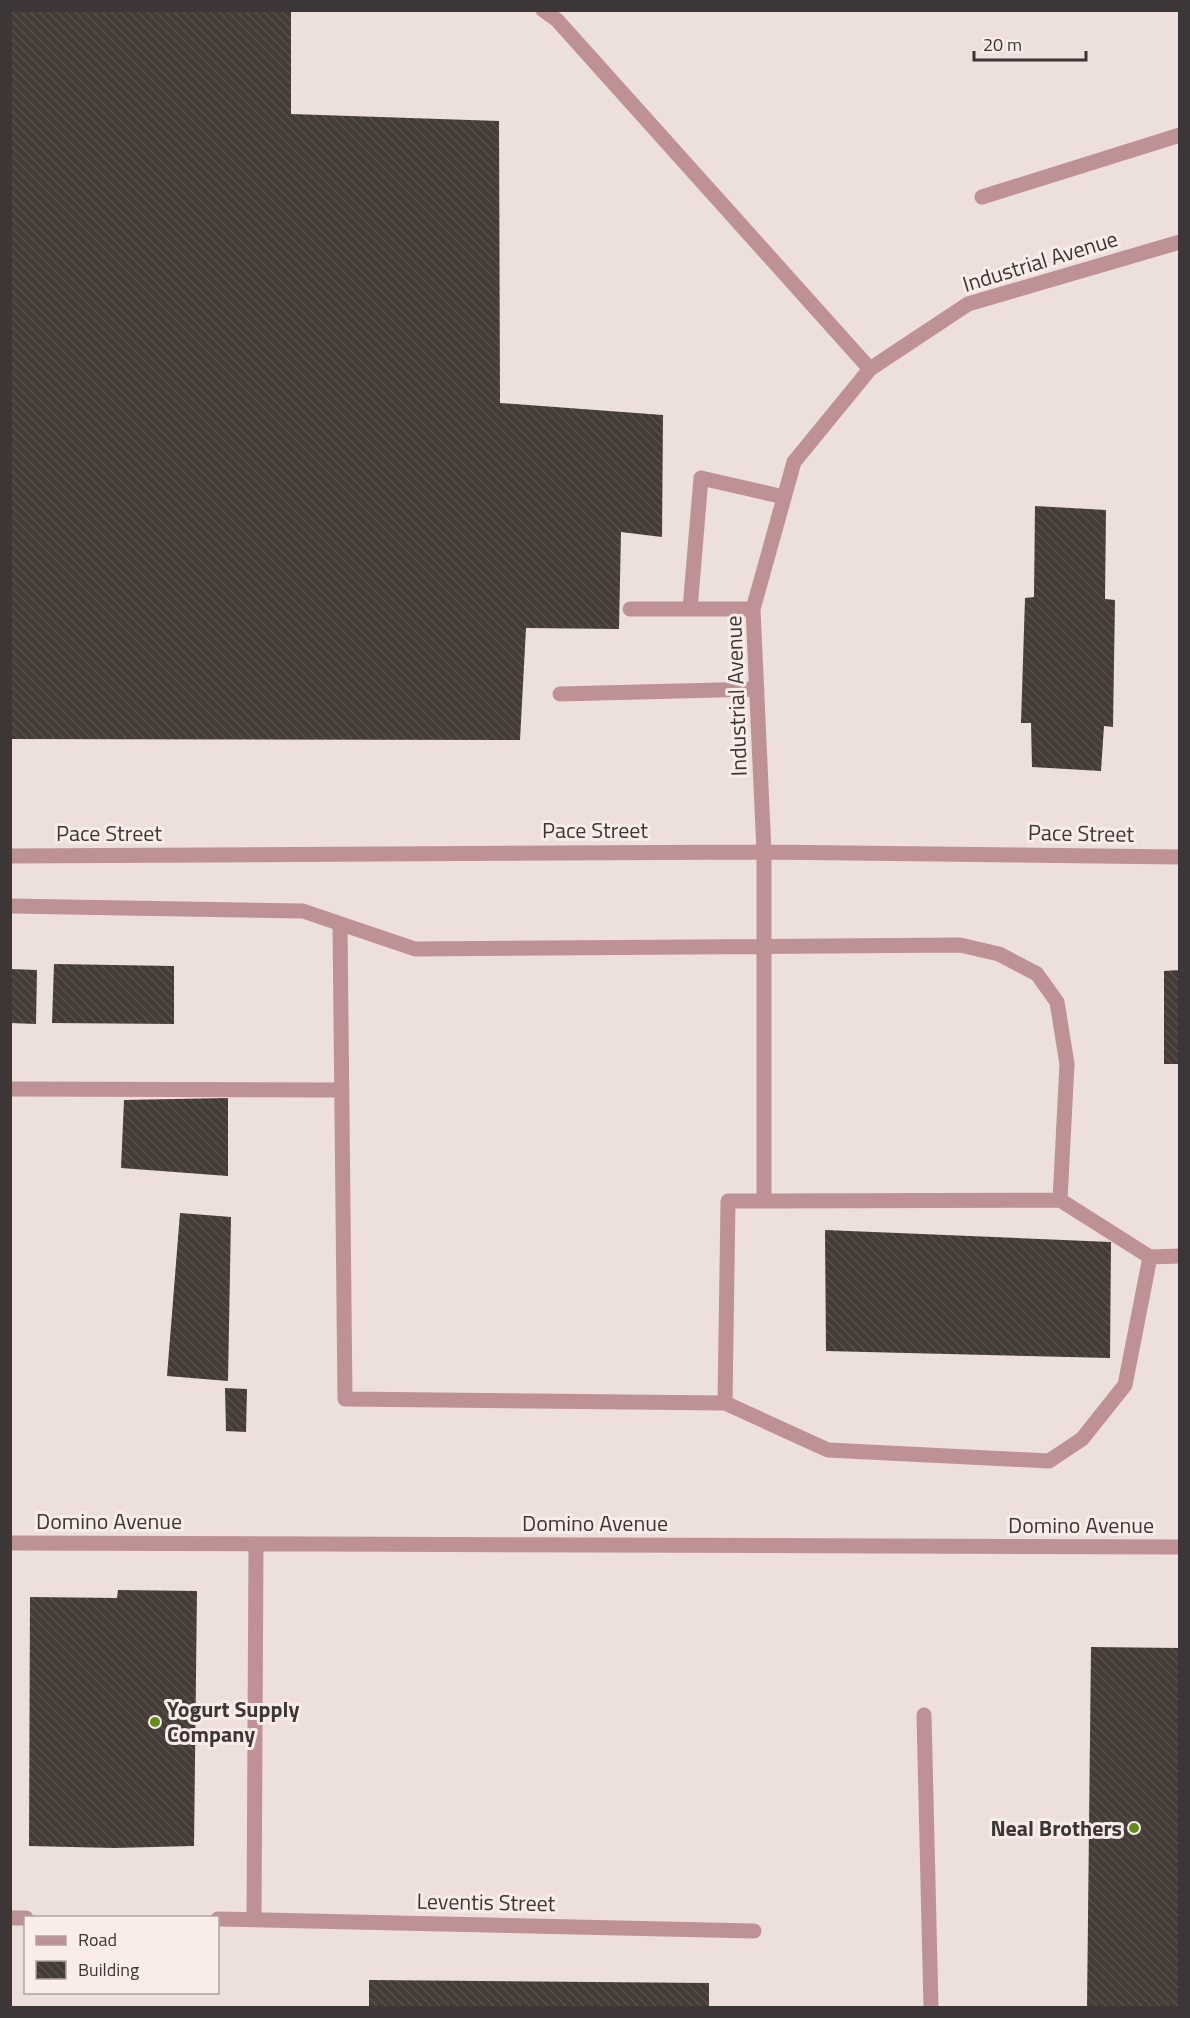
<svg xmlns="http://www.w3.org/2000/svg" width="1190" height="2018" viewBox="0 0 1190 2018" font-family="'Titillium Web',sans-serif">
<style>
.building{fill:url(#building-back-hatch)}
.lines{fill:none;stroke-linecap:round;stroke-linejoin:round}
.minor{stroke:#be9295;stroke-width:15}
.poi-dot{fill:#638c19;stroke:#f9ece9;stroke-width:2}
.labels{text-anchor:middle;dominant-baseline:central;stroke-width:6;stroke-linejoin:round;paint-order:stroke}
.street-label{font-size:22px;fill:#3c3736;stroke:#f9ece9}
.poi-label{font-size:22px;font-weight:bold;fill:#3c3736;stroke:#f9ece9;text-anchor:start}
</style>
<defs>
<pattern id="building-back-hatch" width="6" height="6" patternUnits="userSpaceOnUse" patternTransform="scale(1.5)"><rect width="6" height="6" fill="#453c37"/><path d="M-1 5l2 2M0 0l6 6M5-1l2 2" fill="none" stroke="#58504c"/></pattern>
</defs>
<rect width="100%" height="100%" fill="#ecdfdc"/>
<!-- building -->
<path class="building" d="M10,10H291V114L499,121L500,403L663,415L662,537L621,532L619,629L526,628L520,740L10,739Z
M1035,506L1106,510L1105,599L1115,600L1113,727L1104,726L1101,771L1032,767L1031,723H1021L1025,598L1034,597Z
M54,964L174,966V1024L52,1023Z
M10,969L37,970L36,1024L10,1023Z
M1180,970V1064H1164V971Z
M228,1098V1176L121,1168L124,1100Z
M180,1213L231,1217L228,1381L167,1376Z
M825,1230L1111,1242L1110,1358L826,1351Z
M225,1388L247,1389L246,1432L226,1431Z
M118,1590L197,1591L194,1846L114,1848L29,1846L30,1597L117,1598Z
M1091,1647L1180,1648V2008H1087Z
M369,1980L709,1983V2008H369Z"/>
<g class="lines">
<!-- minor -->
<path class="minor" d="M543,10L557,20L870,369
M982,197L1180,135
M1180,242L968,304L870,369L794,462L753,609L764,852V1201L1060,1200L1150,1257L1180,1256
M630,609H753
M690,609L701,478L784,497
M560,694L757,689
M10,856L764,852L1180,857
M10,906L303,911L415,949L960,945L999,954L1037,974L1057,1002L1067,1064L1060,1200
M340,924L345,1399L725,1403L728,1201H764
M10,1089L342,1090
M725,1403L828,1450L1049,1461L1082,1439L1125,1385L1150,1257
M10,1543L1180,1547
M924,1715L931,2008
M10,1918H26
M218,1919L754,1931
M254,1919L256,1544"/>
</g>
<!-- markers -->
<g class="poi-dot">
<circle cx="155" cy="1722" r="6"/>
<circle cx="1134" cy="1828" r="6"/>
</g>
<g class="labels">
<!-- street labels -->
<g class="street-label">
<text transform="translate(1040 261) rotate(-17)">Industrial Avenue</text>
<text transform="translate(736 696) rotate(-92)">Industrial Avenue</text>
<text x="595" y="830">Pace Street</text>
<text x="109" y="833">Pace Street</text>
<text transform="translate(1081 833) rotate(1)">Pace Street</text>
<text x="109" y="1521">Domino Avenue</text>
<text x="595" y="1523">Domino Avenue</text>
<text x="1081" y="1525">Domino Avenue</text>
<text transform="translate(486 1902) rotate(1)">Leventis Street</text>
</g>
<!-- poi labels -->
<g class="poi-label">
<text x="167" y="1709">Yogurt Supply<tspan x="167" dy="25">Company</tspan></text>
<text x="1122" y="1828" text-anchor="end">Neal Brothers</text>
</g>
</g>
<!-- border -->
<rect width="1190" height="2018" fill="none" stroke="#3c3736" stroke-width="24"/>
<!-- legend -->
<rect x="24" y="1916" width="195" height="78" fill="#f9ece9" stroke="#ada4a1" stroke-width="1.5"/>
<rect x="36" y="1936" width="30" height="9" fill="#be9295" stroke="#ada4a1" stroke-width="1.5"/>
<text x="78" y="1946" font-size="18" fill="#3c3736">Road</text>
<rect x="36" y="1961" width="30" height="18" fill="url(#building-back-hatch)" stroke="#ada4a1" stroke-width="1.5"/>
<text x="78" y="1976" font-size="18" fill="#3c3736">Building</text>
<!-- scale -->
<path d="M974 51v9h112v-9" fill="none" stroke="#3c3736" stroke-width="3"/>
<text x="983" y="51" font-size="18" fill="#3c3736" stroke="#f9ece9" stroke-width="4.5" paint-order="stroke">20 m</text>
</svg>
